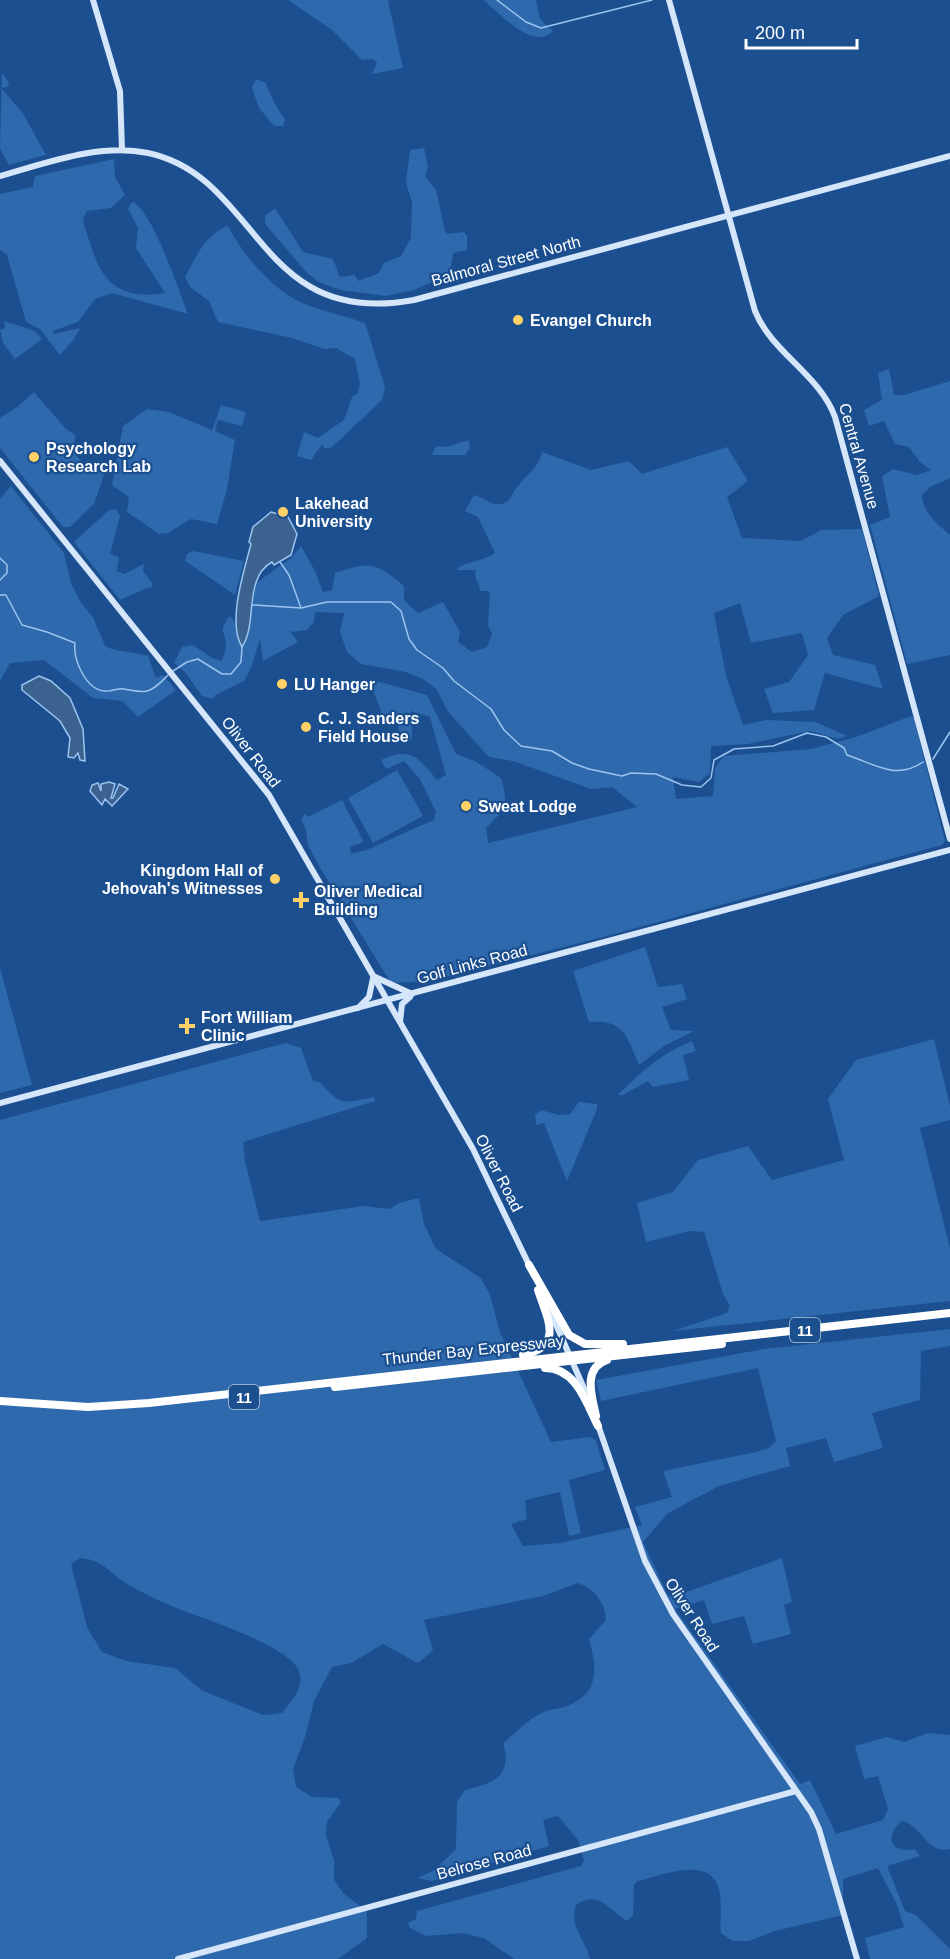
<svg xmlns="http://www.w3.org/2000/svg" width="950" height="1959" viewBox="0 0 950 1959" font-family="Helvetica,sans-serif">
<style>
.green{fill:#2e69ad;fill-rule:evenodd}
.water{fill:#3c6290;stroke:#9cc4f0;stroke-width:1.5}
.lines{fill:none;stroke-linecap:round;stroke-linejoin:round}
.stream{stroke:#9cc4f0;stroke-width:1.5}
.secondary{stroke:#d6e6fa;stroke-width:6}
.highway{stroke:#fff;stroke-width:8}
.poi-dot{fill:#ffd166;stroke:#1b4f8f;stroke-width:2}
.labels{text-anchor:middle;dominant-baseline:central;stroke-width:4.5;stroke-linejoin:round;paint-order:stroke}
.shield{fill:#1b4f8f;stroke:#bbcadd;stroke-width:1.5}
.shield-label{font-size:15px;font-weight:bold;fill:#fff}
.street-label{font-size:16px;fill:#fff;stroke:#1b4f8f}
.poi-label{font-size:16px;font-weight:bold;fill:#fff;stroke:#1b4f8f;text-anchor:start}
</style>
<rect width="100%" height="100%" fill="#1b4f8f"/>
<!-- green -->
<path class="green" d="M288,0H391L388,1L403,68L372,74L377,62L372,59L362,60L331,29Z
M483,0H536L540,19L553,31C533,52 499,12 483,0Z
M2,73L9,83L8,87L1,88L22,112L46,155L9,165L0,148Z
M256,79L266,83C268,92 279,112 285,119L283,126H274L259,108L252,88Z
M424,148L428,167L425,176L436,190L445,231L447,234L464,232L467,236V250L453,253L449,280L430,283L414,290L386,296L340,290L319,282L307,273L265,224V216L275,208L303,252L333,259L340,277L355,275L358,281L379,273L384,263L401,256L411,238L412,202L406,183L410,150Z
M114,159L115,177L125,195L111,208L87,211L83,218C84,227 88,236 91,246C103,285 123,300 165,293L136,248L138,228L128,209L132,202C152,208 179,292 188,314L112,293L95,299L78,322L53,331V334L80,328L74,339L60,355L40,329L26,322L7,255L0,250V194L33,187L35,176Z
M228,226C241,252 271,288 298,301C320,311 343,315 365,323L385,387L382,400L331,448H324L322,444L311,460L297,456L304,432L318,438L344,420L352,397L357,394L360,384L355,359L336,348L324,349L292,338L218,322L209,301L190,287L185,277C196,257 205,234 228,226Z
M4,321L35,331L42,339L15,359L3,343L0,330L5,328Z
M889,369L894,395H904L950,381V478L930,487L922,495C923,514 937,523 950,535V655L907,664L870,525L890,517L882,476L893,469L917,475L931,470L920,462L909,447L895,444L884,421L869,426L864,410L882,400L878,373Z
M34,392L65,428L75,435L74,452L85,466L105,472L94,504L70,527H63L0,448V418L17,407Z
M221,405L246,412L242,426L218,420L215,431L235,440L227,489L217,524L191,519L168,533L159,534L127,512L129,497L112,485L123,426L147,409L169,412L212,430Z
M469,440L470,448L465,455H432L436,446L446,447Z
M727,447L748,481L727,497L742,538L801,541L821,530L862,529L879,596L843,615L827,638L833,655L875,665L883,689L825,673L814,710L773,713L764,689L789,682L808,655L802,633L751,643L740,603L714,613L726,676L743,725L766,720L815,722L847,736L838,739L810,731L748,744L711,746L710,773L699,782L673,777L676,799L713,796L715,768L724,756L811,749L856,737L911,716L914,718L945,841L942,845L603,937L429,981L391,983L319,866L308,845L306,830L301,819L305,814L308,817L342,800L364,842L350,847L351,854C357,851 363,852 369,849C391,839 412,829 434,820L436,812L420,779L404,761L386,769L381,760C410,746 419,758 437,780L446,775L430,717L411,711L412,739L402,740L397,723L382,714L369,679L427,695L456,754L475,761L501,778C509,808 507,807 486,828L488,843L637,807L612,787L591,789L513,761L489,757L448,712L437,690L423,679L406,672L361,664L347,652L340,632L344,613L315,612L314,622L307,630L292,632L289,630L298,642L263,661L260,639L251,668L244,681L215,695L214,699L202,696L184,671L174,663L182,647L193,645L212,658L222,661C223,657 226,649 226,646C226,631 217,632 230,616L247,635L256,583L290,559L301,546L315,571L323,592L332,590L335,573C369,561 378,563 404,586V600L418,613L443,602L460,632L458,642L472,652L487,647L492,634L488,625L490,594L488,591H481L475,576L476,570H456C463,562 484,561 495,553L478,517L465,511L474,495C484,497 490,506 501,504C511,503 511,494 517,487C526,475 538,469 542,452L591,470L629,461L642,474Z
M11,486L64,553L71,583L81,603L93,617L105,646C118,653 133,651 148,656L156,678L163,675L176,690L138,717L122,701L93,698L44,660L10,663L0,681V499Z
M116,509L120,516L110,554L119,557L117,571L124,574L144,564L143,571L153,584L150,589L149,587L120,600L74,542L109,510Z
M193,551L244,561L235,595L185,561L187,554Z
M397,770L423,816L373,843L348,798Z
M645,947L658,987L682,984L687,999L662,1007L671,1030L694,1031L664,1046L639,1065C627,1036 624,1019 589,1022L573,971Z
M0,968L32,1085L0,1093Z
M934,1039L950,1106V1120L920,1128L950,1248V1301L673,1331L727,1313L730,1306L723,1294L704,1232L690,1231L646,1242L637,1203L673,1192L698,1160L748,1146L772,1180L844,1160L828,1099L856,1060Z
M692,1041L696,1051L683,1055L689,1080L653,1087L648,1081L623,1095H618C643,1070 659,1055 692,1041Z
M286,1043L301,1048L313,1081L320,1082C340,1106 344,1103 374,1097L375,1101L243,1142L245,1161L260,1221L364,1206L390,1209L399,1203L419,1198L424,1224L436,1249L481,1278L490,1295L500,1332L551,1442L591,1437L596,1441L605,1470L569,1480L581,1533L569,1536L560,1492L525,1500L527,1519L511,1524L523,1546L560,1543L642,1525L635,1507L672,1497L663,1471L756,1452L769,1448L776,1441L758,1368L601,1401L596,1380L764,1349L950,1329V1346L921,1351L920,1400L872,1413L883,1448L834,1462L826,1438L786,1448L790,1466L719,1486L668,1513L643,1542L668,1596L681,1594L782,1558L792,1602L784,1605L791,1634L753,1644L744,1616L712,1624L704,1600L675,1609L800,1784L810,1780L836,1834L883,1820L888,1809L878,1776L864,1779L855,1746L887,1737L904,1742L928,1733L950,1735V1849C927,1855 921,1824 902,1821C884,1836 890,1854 915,1849L920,1856L887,1866L905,1911L916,1915L950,1949V1959H870L865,1938L904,1927L897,1905L878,1868L843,1879V1915L775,1931L749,1941H733L721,1933C719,1916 724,1897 716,1882C703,1857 657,1877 637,1881L634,1885L633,1916L627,1921C609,1910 599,1890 577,1904C567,1924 586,1940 590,1959H514L484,1938L462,1933L426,1936L410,1928L408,1923L416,1919L417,1911L581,1866L584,1861L578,1840L558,1816L543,1820L549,1846L432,1881L417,1878L433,1871L456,1849L457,1802L465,1790C493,1783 513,1777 503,1743C516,1733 529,1718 544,1712C551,1709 560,1709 567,1706C600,1693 597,1668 589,1639L606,1620C605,1601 594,1589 578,1583L543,1596L424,1620L433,1650L418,1663L383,1644L351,1663L332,1667L314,1701L305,1737L293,1769L296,1787L312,1797L338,1798L341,1802L327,1822L326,1836L334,1860V1880L344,1894L367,1911V1938L338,1959H0V1120ZM80,1558C104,1560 108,1572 127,1584C143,1593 159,1601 176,1608C202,1618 286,1645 298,1669C306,1686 292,1701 282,1713L263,1715L201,1690L175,1668L126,1661L102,1652L87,1627L71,1564Z
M579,1102L597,1104V1109L567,1181L544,1123L536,1125L535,1115L541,1110L559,1115L570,1114Z"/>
<!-- water -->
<path class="water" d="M271,512L288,517L297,534L291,555L274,565L272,562C243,578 258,624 242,647C227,622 244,571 251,544L249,542L253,527Z
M39,676L51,681L70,698L83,729L85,761L80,760L78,753L74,758L68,757L70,738L60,721L22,690V685Z
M109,782L115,784L111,798H113L119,784L128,789L112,806L105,799L102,805L90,791L92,785L98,783L101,791V784Z"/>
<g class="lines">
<!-- stream -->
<path class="stream" d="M497,0L526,22L541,28L652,0
M0,558L7,565V573L0,580
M280,562L289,575L301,608L327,602H391L401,611L409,639L417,650L443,668L454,681L491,709L504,730L521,746L552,751L572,763L589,769L622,776L631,773L656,774L682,785L701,787L711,778L714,760L734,749L773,746L807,733L826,737L844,748L847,755C875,764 896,781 923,762
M0,595H6L22,625L47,632L75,643C73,660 86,690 105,691C111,692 117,688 124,689C131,690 140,693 147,691C156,689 163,680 169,674
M252,605L301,608
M173,671L187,662L198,659L222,674H231L241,662L242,647
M933,759L950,732"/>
<!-- secondary -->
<path class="secondary" d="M93,0L120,91L122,150
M669,0L755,311C772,353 819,374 835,417L950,839
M0,176C47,163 99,143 148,153C261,177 256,329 414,300L950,156
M0,461L269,795L473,1149L530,1267
M373,976L412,994
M358,1008L369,997L373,978
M400,1022L402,1004L410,997
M0,1103L950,850
M547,1304L586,1393
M597,1422L645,1561L673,1614L811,1812L819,1829L857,1959
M178,1959L796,1791"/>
<!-- highway -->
<path class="highway" d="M529,1265L569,1335L585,1344H623
M523,1355C564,1346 548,1320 538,1290
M545,1368C576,1368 586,1402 598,1426
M335,1387L722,1344
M0,1401L88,1407L149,1403L950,1313
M596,1416C592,1397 582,1368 607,1360"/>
</g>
<!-- markers -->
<g class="poi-dot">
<circle cx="518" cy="320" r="6"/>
<circle cx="34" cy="457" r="6"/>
<circle cx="283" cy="512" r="6"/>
<circle cx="282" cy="684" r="6"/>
<circle cx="306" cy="727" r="6"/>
<circle cx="466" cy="806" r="6"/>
<circle cx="275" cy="879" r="6"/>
<path d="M298 891h6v6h6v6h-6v6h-6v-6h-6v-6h6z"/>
<path d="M184 1017h6v6h6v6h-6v6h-6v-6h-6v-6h6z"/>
</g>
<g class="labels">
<!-- shield labels -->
<g class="shield">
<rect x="790" y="1318" width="30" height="24" rx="4.5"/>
<rect x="229" y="1385" width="30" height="24" rx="4.5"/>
</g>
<g class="shield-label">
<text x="805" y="1330">11</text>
<text x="244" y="1397">11</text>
</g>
<!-- street labels -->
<g class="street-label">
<text transform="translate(506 261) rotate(-15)">Balmoral Street North</text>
<text transform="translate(859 456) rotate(74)">Central Avenue</text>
<text transform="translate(251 752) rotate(52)">Oliver Road</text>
<text transform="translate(472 964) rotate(-15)">Golf Links Road</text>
<text transform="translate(499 1173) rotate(63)">Oliver Road</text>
<text transform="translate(473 1350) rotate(-6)">Thunder Bay Expressway</text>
<text transform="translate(692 1615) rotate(57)">Oliver Road</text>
<text transform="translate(484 1862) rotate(-15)">Belrose Road</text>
</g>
<!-- poi labels -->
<g class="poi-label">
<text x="530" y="320">Evangel Church</text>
<text x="46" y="448">Psychology<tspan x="46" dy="18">Research Lab</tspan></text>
<text x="295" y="503">Lakehead<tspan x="295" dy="18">University</tspan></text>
<text x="294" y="684">LU Hanger</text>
<text x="318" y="718">C. J. Sanders<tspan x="318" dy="18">Field House</tspan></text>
<text x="478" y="806">Sweat Lodge</text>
<text x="263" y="870" text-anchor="end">Kingdom Hall of<tspan x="263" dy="18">Jehovah's Witnesses</tspan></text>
<text x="314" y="891">Oliver Medical<tspan x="314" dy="18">Building</tspan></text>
<text x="201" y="1017">Fort William<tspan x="201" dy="18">Clinic</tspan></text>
</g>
</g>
<!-- scale -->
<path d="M746 39v9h111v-9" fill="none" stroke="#ffffff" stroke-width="3"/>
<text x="755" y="39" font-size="18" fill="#ffffff" stroke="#1b4f8f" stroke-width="4.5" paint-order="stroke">200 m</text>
</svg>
